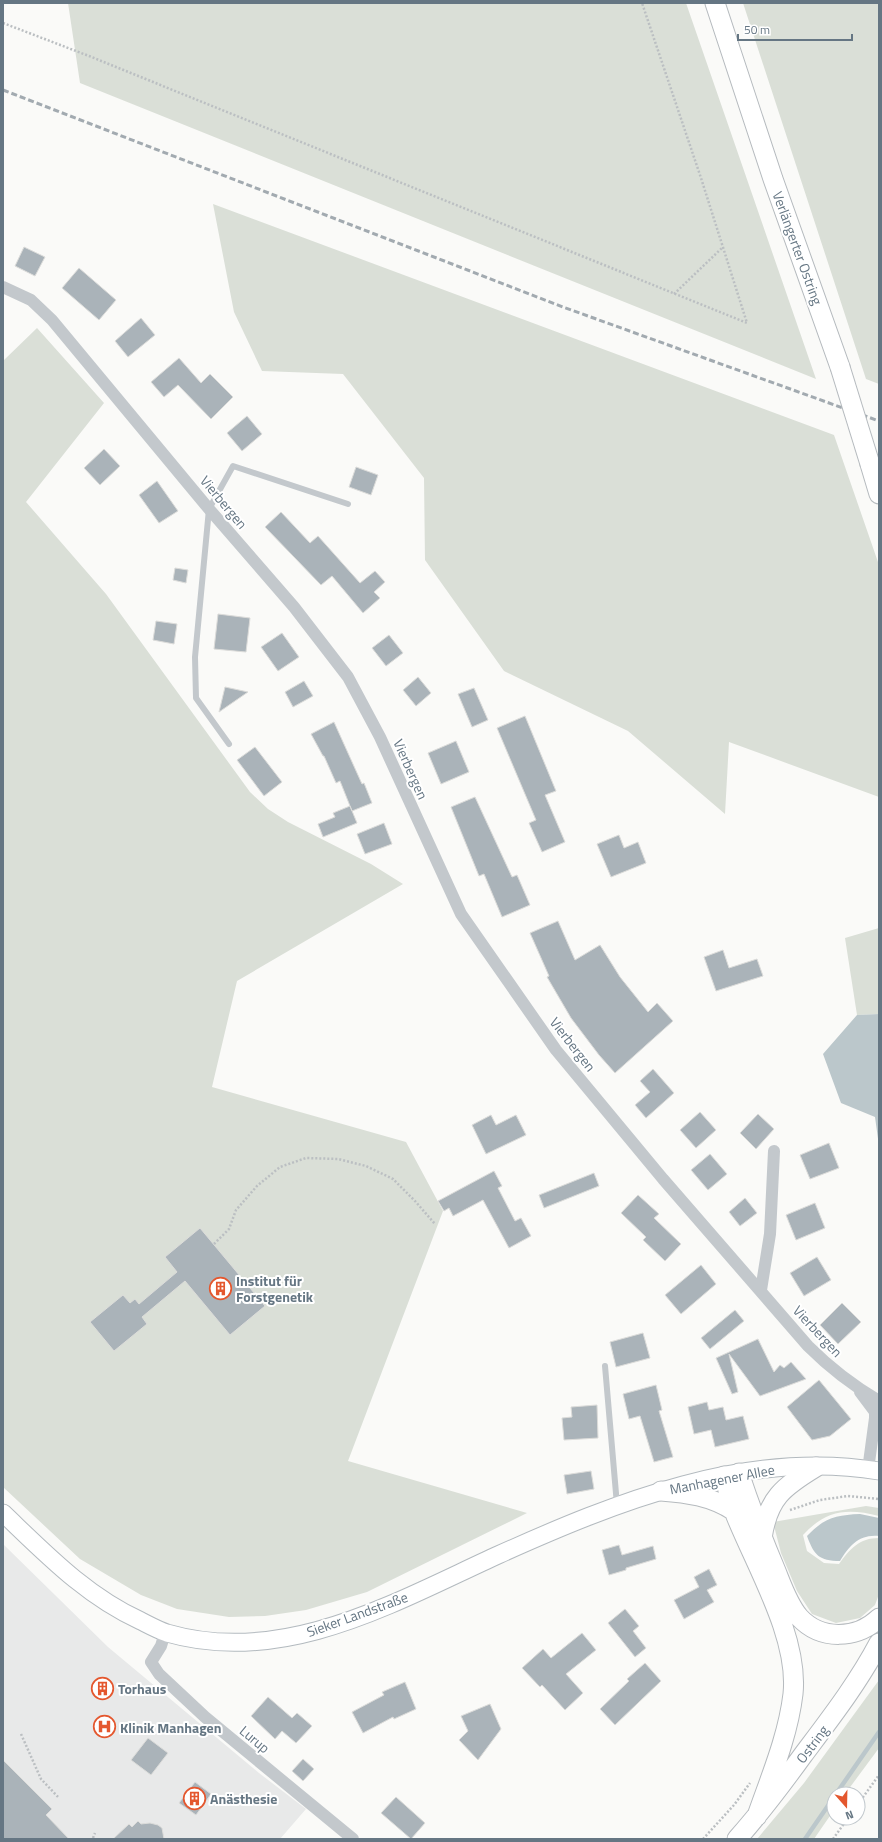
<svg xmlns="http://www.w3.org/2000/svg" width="882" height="1842" viewBox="0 0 882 1842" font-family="'Titillium Web',sans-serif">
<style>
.built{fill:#e8e9e9}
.green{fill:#dadfd7}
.water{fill:#bbc7cb}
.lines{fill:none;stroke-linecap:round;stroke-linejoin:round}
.stream{stroke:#bbc7cb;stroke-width:4.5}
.building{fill:#aab3b9;stroke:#dcdcda}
.secondary-casing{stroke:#b3babf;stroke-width:19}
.primary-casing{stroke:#b5babe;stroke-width:21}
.path{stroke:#bbbfc2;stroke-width:2.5;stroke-dasharray:2 2;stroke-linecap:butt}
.lane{stroke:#c3c8cc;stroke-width:6}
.street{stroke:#c3c8cc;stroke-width:12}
.secondary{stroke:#fff;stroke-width:17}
.primary{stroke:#fff;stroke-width:19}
.rail{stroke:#a2aab0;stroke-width:3;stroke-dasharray:6 3;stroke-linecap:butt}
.primary-bridge-casing{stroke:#b5babe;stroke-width:21;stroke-linecap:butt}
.primary-bridge{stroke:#fff;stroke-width:19}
.labels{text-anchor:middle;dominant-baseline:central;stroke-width:4;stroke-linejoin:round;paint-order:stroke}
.street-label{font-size:14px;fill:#657683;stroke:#fff}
.poi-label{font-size:14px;font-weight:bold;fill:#657683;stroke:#fff;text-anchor:start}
</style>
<rect width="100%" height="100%" fill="#fafaf8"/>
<!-- built -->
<path class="built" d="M3,1544L108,1647L259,1773L306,1809L280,1839H3Z"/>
<!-- green -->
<path class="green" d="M68,3H686L816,379L80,83Z
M743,3H879V384L866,379Z
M213,204L834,435L879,565V797L729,742L725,814L628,731L504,671L425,560L424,478L343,374L262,371L234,312Z
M37,328L104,403L26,502L106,594L250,792L268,809L288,822L371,864L403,884L237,981L212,1087L406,1142L443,1211L348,1461L527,1513L367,1592L306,1610L265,1616L229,1617L177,1609L141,1595L80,1559L3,1487V361Z
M879,928V1014L857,1015L845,938Z
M866,1506L879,1508V1516C847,1508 826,1510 803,1535L807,1551L824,1563L839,1564C850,1549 859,1538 879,1538V1594L875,1605L860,1618L836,1623L812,1614L797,1591L781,1553L773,1522Z
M879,1680V1748L845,1794H834V1810L814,1839H757L804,1783Z"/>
<!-- water -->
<path class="water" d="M879,1014V1146L875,1117L841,1103L823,1054L857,1015Z
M860,1514L879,1518V1536C859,1534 849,1546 840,1561C819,1561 814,1555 807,1536C824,1518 836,1515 860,1514Z"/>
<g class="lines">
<!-- stream -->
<path class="stream" d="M836,1794L879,1732
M805,1839L834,1797"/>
</g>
<!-- building -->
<path class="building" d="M24,247L45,257L35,276L15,266Z
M79,268L116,300L99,320L62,288Z
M141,318L155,335L128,357L115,341Z
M179,358L201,383L210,374L233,397L211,419L178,385L164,397L151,382Z
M247,416L262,434L242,451L227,433Z
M104,449L120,466L100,485L84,468Z
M356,467L378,475L371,495L349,487Z
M157,481L178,511L159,523L139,495Z
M281,512L310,543L318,536L360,583L375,571L385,582L374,592L380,598L363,613L332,576L321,585L265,527Z
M175,568L188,570L186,583L173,580Z
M218,614L250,618L246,652L214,649Z
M156,621L177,624L174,644L153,640Z
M282,633L299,657L278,671L261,647Z
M389,635L403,653L386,666L372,648Z
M418,677L431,693L416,706L403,690Z
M304,681L313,696L293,707L285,692Z
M225,687L248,692L219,712Z
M474,688L488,720L472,727L458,694Z
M525,716L556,791L545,795L565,842L542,852L529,823L536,820L497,728Z
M334,722L362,784L364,783L372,803L352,811L340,781L336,783L324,756H323L311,734Z
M456,741L469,772L441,784L428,753Z
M255,747L282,782L264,796L237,760Z
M475,797L512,877L517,875L530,905L502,917L484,874L479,876L451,807Z
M350,806L357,823L323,837L318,824L335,817L333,813Z
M384,823L392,844L365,854L357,834Z
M619,835L624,848L638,842L646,863L611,877L597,844Z
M558,921L575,960L600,945L620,977L648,1012L657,1003L673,1021L615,1073L599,1055L571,1018L547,977L549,976L530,933Z
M723,950L729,968L757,959L763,976L716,991L704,957Z
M653,1069L674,1093L646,1118L635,1105L650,1092L640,1081Z
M700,1112L716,1130L696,1148L680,1130Z
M758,1114L774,1129L756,1149L740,1133Z
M491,1115L496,1125L516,1115L526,1135L486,1154L472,1125Z
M829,1143L839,1168L810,1179L800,1155Z
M710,1154L727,1174L708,1190L691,1170Z
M494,1171L502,1186L498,1188L515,1221L521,1218L531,1236L509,1248L483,1200L453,1216L449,1208L444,1211L438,1201Z
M594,1173L599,1186L544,1208L539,1195Z
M638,1195L659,1214L654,1218L681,1244L665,1261L643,1240L646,1237L621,1213Z
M745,1198L757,1213L740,1226L729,1212Z
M815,1203L825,1228L796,1240L786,1215Z
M200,1228L265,1306L230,1335L185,1281L142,1317L147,1324L114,1351L90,1322L123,1295L130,1303L135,1299L139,1304L177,1272L165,1257Z
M817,1257L831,1280L804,1296L790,1273Z
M701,1265L716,1284L681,1314L665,1295Z
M842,1303L861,1322L838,1344L820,1325Z
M735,1310L744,1321L710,1349L701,1338Z
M643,1333L650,1358L616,1367L610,1342Z
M758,1339L774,1372L780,1365L784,1368L791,1362L806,1379L760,1396L729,1354L738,1392L732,1394L716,1358Z
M819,1380L851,1419L830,1436L812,1440L787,1407Z
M656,1385L662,1410L659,1411L673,1457L654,1462L640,1416L629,1419L623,1394Z
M707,1402L709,1410L723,1407L726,1420L743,1416L749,1439L715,1447L711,1430L694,1434L688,1407Z
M597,1405L598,1438L564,1440L562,1418L572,1417L571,1407Z
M591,1471L594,1489L567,1494L564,1475Z
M619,1545L622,1555L653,1546L656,1559L626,1568V1570L609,1575L602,1550Z
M709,1569L717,1585L707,1590L714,1602L684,1619L674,1600L699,1587L694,1577Z
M625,1609L639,1626L633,1631L646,1648L635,1657L608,1623Z
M582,1633L596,1650L566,1674L583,1693L565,1710L542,1685L540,1687L522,1668L543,1649L551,1658Z
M645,1663L661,1681L615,1725L600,1709L629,1681L627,1679Z
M101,1677L113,1691L103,1699L91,1685Z
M405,1682L416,1709L394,1719L393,1717L363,1733L352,1712L384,1695L382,1692Z
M268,1697L292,1718L297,1713L312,1726L296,1743L282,1731L275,1739L251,1716Z
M490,1704L501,1729L478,1760L459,1740L468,1731L461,1716Z
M148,1738L168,1753L151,1775L131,1760Z
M303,1759L314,1769L303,1781L292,1771Z
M3,1760L52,1809L46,1815L69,1839H3Z
M195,1782L211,1794L196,1815L179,1803Z
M396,1797L425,1823L411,1839L381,1813Z
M138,1821L141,1824L150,1823L158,1825L162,1828L164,1839H113L129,1824L132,1827Z"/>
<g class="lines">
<defs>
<path id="secondary" d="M3,1513C46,1554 86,1596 141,1621C149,1625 158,1630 167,1633C284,1667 395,1602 498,1555C616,1502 747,1449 879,1471"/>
<path id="primary" d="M715,3L773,179L840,367
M870,464L879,494
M739,1473C750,1506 762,1538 776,1571C782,1586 788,1604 799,1617C821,1641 857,1639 879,1618
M724,1476C728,1489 731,1503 736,1516C757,1568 799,1638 793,1694C788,1736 771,1776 757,1816
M661,1491C687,1493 711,1496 734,1511
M762,1538C768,1498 783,1487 816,1467
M737,1839C761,1812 782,1784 803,1755C830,1719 858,1683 879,1643"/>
</defs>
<!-- secondary casing -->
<use href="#secondary" class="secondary-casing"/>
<!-- primary casing -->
<use href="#primary" class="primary-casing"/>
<!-- path -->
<path class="path" d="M3,23L89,56L747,323L701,178L642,3
M674,294L723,247
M214,1244L229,1229L236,1210L257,1186L280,1167L306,1158L338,1159L366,1166L393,1179L415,1201L435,1224
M790,1510L820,1500L848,1496L879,1499
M21,1734L41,1779L59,1798
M858,1804L879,1775
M93,1838L95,1833
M703,1839L734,1805L750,1783
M833,1839L848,1818"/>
<!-- lane -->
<path class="lane" d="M229,744L196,698L195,657L209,509L233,466L348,504
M605,1366L617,1505"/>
<!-- street -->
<path class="street" d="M3,287L31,300L52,320L209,509L294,607L348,677L380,737L461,914L556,1050L663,1179L808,1346C830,1368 852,1385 879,1401
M761,1290L770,1234L774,1151
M860,1392L875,1412V1418L868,1470
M165,1633L161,1646L151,1662L159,1674L205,1717L353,1839"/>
<!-- secondary -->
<use href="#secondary" class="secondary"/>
<!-- primary -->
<use href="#primary" class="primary"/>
<!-- rail -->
<path class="rail" d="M3,90L563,307L879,421"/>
<defs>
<path id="primary-bridge" d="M840,367L870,464"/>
</defs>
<!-- primary-bridge casing -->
<use href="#primary-bridge" class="primary-bridge-casing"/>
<!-- primary-bridge -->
<use href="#primary-bridge" class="primary-bridge"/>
</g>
<!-- icons -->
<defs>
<symbol id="building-ring" viewBox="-11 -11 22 22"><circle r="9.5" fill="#fff" stroke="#e4572e" stroke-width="1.5"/><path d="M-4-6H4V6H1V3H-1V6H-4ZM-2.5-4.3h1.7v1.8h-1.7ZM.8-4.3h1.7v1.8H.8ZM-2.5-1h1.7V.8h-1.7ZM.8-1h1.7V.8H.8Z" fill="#e4572e"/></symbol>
<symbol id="hospital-ring" viewBox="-11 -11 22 22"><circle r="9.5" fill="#fff" stroke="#e4572e" stroke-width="1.5"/><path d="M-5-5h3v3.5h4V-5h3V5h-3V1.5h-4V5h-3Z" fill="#e4572e"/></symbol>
</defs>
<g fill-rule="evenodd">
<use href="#building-ring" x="208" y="1276" width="25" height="25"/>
<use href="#building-ring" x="90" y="1676" width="25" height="25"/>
<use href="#hospital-ring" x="92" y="1714" width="25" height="25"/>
<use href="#building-ring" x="182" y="1786" width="25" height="25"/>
</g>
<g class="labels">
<!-- street labels -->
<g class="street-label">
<text transform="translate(798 248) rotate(70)">Verlängerter Ostring</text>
<text transform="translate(224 502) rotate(50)">Vierbergen</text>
<text transform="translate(411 769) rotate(66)">Vierbergen</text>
<text transform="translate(573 1044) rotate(52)">Vierbergen</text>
<text transform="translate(818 1331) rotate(47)">Vierbergen</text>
<text transform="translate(722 1479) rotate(-11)">Manhagener Allee</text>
<text transform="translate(357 1614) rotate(-20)">Sieker Landstraße</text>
<text transform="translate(255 1739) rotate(40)">Lurup</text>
<text transform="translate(812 1744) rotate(-53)">Ostring</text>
</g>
<!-- poi labels -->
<g class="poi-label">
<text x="236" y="1280">Institut für<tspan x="236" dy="16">Forstgenetik</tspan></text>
<text x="118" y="1688">Torhaus</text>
<text x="120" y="1727">Klinik Manhagen</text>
<text x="210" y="1798">Anästhesie</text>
</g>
</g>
<!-- border -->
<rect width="882" height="1842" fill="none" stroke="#657683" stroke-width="8"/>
<!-- north arrow -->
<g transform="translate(846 1806) rotate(160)"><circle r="19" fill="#ffffff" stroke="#c1c8cd"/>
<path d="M0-3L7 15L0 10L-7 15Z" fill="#e4572e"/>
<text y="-6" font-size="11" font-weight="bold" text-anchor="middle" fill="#657683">N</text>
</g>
<!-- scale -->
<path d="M738 34v6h114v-6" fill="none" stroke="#657683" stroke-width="2"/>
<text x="744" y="34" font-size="12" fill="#657683" stroke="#ffffff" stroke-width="3" paint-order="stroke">50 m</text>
</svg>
